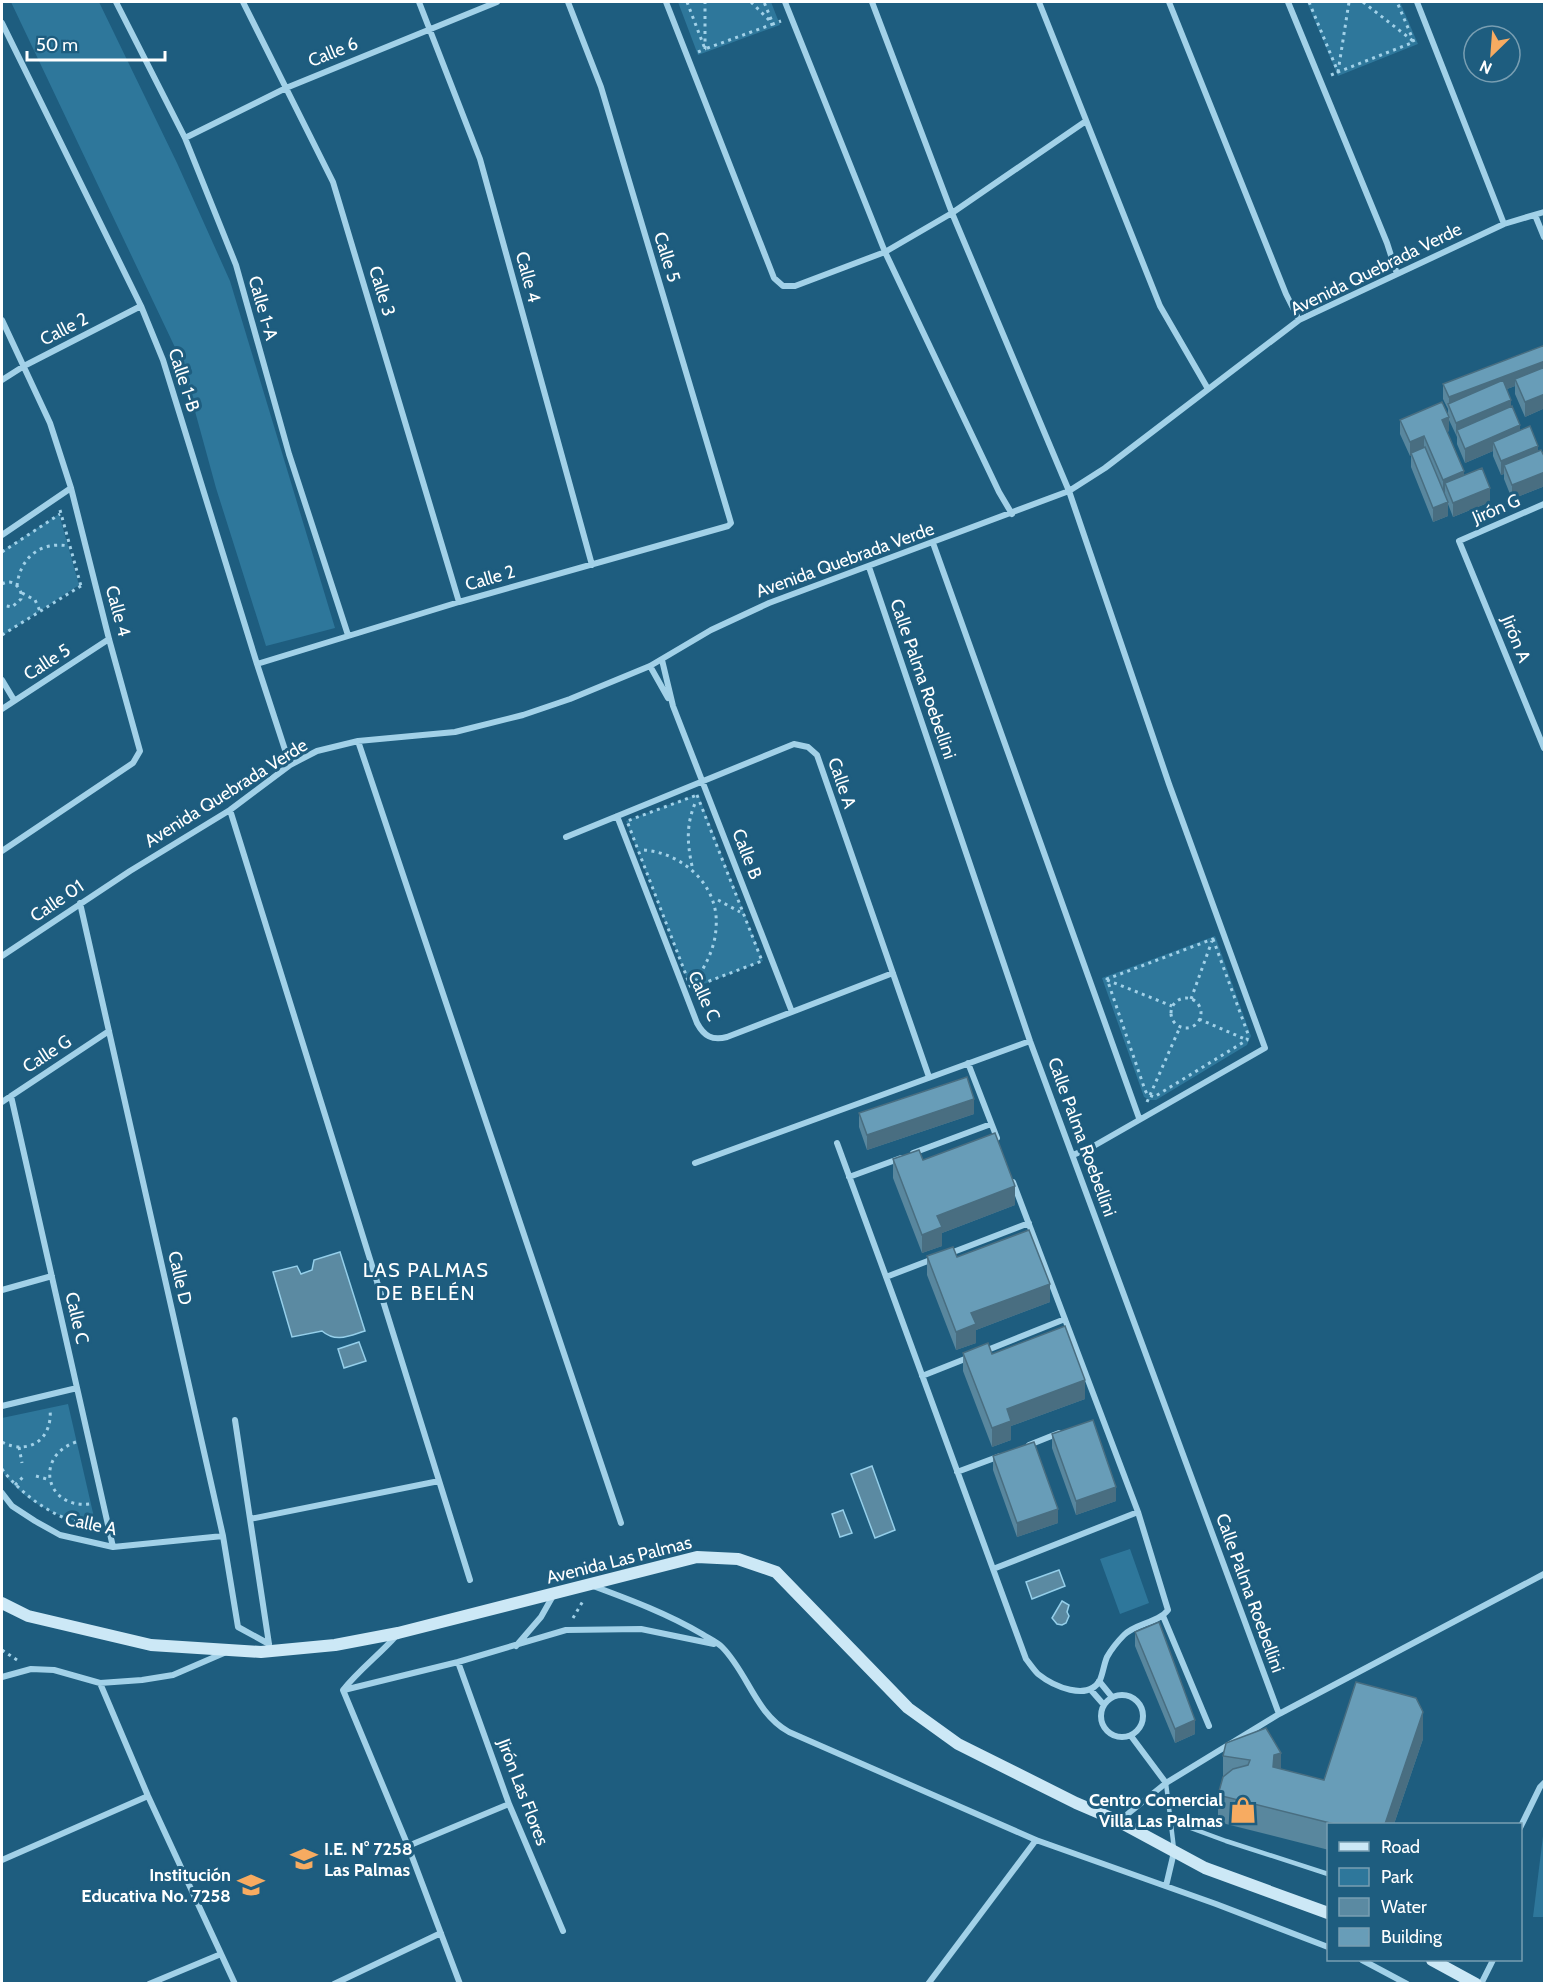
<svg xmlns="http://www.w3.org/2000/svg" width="1546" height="1985" viewBox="0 0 1546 1985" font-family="Cabin,sans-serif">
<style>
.green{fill:#2e779b}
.water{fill:#5b8aa2;stroke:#95cfea;stroke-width:1.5}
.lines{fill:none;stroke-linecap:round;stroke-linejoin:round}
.path{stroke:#a2d1e8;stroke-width:3;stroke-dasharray:3 4.5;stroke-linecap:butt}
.lane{stroke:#a2d1e8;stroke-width:4.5}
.street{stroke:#a2d1e8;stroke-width:6}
.secondary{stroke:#cce8f6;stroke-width:12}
.wall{fill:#59879e}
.shaded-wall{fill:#496e81}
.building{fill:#689db8;stroke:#496e81;stroke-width:1.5}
.labels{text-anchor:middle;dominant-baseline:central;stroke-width:6;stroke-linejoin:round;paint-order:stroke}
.street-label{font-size:18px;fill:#fff;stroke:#1e5d7f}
.poi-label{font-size:18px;font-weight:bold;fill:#fff;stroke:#1e5d7f;text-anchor:end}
.neighbourhood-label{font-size:20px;letter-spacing:1.5px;fill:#fff;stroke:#1e5d7f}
</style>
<rect width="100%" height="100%" fill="#1e5d7f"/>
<!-- green -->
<path class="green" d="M11,2H99L177,163L230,281L335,628L266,646L216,488L181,360Z
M678,2H771L780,25L698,55Z
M1307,2H1400L1418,44L1338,76Z
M59,514L79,585L2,636V551Z
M698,794L763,961L691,989L626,821Z
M1215,936L1251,1036L1247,1045L1156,1100H1150L1144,1097L1102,978Z
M68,1404L96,1526H95C58,1518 24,1502 2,1471V1418Z
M1130,1549L1149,1603L1120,1614L1100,1559Z
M1544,1829V1917H1533L1543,1836Z"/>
<!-- water -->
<path class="water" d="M340,1252L365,1331C349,1336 336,1343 322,1331L292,1337L273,1272L297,1266L301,1274L312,1270L314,1260Z
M359,1342L366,1361L344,1368L338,1349Z
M872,1466L895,1530L875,1538L851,1474Z
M843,1510L852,1533L840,1537L832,1514Z
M1059,1570L1065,1586L1032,1599L1026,1582Z
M1062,1601L1069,1605L1067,1612L1069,1616L1066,1623L1062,1625L1057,1624L1052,1618Z"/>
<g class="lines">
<!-- path -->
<path class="path" d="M687,2L705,49L773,24L764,2
M751,2L773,24L781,21
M1309,2L1338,72L1414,42L1397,2
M1363,2L1413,41
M698,52L705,49V2
M1331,75L1338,72L1349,2
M60,510L81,586
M2,552L60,514
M2,584C11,579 18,584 21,593V599L12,607L2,605
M17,586C20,557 41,541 69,546
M22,593L35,600L40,611
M2,635L84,584
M697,795L762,961L691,988L627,821Z
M644,850C683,853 720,886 716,928C715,949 705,966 694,984
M692,866C687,842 686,824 696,801
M718,900L740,912
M1213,939L1248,1034L1247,1040L1154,1097L1147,1094L1145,1090L1107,979Z
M1107,980L1172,1006
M1171 1013a15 15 0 1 1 30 0a15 15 0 1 1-30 0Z
M1191,999L1212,941
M1199,1019L1247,1040
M1147,1102L1180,1027
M2,1442C29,1456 53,1439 50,1409
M76,1442C34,1456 45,1509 90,1504
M19,1447L22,1463
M2,1469C21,1495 62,1525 94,1524
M36,1476L50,1480
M15,1485L24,1476
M573,1618L583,1601
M2,1650L17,1660"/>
<!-- lane -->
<path class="lane" d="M1166,1783L1174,1849
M1169,1820L1226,1841L1328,1874"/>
<!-- street -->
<path class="street" d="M116,2L185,138L236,265L289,454L348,635
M243,2L333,182L459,602
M419,2L480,159L592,565
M666,2L774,278L783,286H795L885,252L952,213L1086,121
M785,2L885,252L999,492L1012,514
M872,2L952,213L1069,491L1169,784L1265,1048L1092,1147L1073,1155
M1039,2L1160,306L1208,389
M1169,2L1286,294L1299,320
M1288,2L1387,243L1397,274
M1417,2L1504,224
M2,23L141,306L163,360L257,664L290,765
M185,138L286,88L497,2
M1535,215L1544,237
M2,320L50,423L71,488L109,639L140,751L133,763L2,851
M2,380L24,366L141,306
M1544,504L1459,541L1544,748
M2,535L71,488
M933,543L1139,1118
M869,567L1030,1041L1279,1714
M662,660L673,706L792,1012
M257,664L459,602L728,526L731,523L601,87L568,2
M650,666L668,698
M2,680L14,700
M2,709L109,639
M358,741L621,1523
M230,810L470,1580
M617,816L697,1023C704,1036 712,1041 727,1037L893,973
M566,837L794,744L808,747L817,755L929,1077
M80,903L223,1536L238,1627L269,1644
M2,956L130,871L230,810L290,765L317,751L358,741L455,732L523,715L570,699L650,666L711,630L769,603L1069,491L1105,468L1299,320L1504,224L1544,212
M968,1063L997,1138
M11,1096L113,1547
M2,1102L109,1031
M837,1143L1026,1659C1030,1664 1034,1670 1038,1674C1053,1686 1088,1702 1100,1680C1103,1673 1104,1664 1107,1657C1111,1650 1118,1641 1124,1635C1136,1623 1158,1623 1168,1610L1138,1512L1013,1182
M913,1153L991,1124
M695,1163L1030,1041
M849,1177L901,1158
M948,1254L1029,1223
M886,1277L933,1259
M2,1290L52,1276
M985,1351L1065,1319
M922,1376L970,1357
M2,1406L77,1388
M235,1420L269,1644
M1029,1445L1059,1433
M957,1472L1000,1456
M2,1493L12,1506L35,1521L60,1535L113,1547L223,1536
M250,1519L439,1481
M993,1569L1138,1512
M593,1586C631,1600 668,1614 702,1634C708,1638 717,1642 722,1647C748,1673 755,1713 789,1732L1036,1840L1216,1904L1328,1947
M1163,1616L1209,1726
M396,1636C379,1655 359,1670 343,1690L408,1846L460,1984
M516,1646L541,1617L554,1594
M458,1662L509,1804L563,1931
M2,1677L31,1669L54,1670L100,1683L142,1680L173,1675L224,1653
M1099,1681L1112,1697
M100,1683L148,1796L235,1984
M1090,1689L1104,1705
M344,1690L458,1662L566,1630L641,1629L714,1644
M1101 1716a21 21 0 1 1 42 0a21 21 0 1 1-42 0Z
M1131,1736L1166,1783
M1119,1821L1166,1783L1279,1714L1544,1574
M1520,1828L1540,1787L1544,1783
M408,1846L509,1804
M2,1860L148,1796
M1166,1886L1174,1852
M1362,1960L1407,1984
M149,1984L221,1954
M334,1984L441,1933
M928,1984L1036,1840
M1481,1984L1493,1960"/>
<!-- secondary -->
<path class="secondary" d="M2,1603L28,1616L151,1645L261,1652L335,1645L398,1633L697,1557L738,1559L776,1572L908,1708L958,1744L1076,1803L1118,1821L1205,1868L1328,1913
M1432,1960L1476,1984"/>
</g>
<!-- wall -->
<path class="wall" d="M1545,345V408L1525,417L1515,394V386L1507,389L1511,406L1520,430L1545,458V486L1512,499L1504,479V474L1501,475L1493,456V451L1465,463L1457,444V437L1449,420V431L1447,432L1464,475L1490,502L1453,517L1448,504V516L1433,522L1411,467V456H1410L1400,434V420L1448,415V409L1443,399V384Z
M859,1113L974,1114L867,1150L859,1127Z
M893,1159L923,1160L1015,1205L942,1233V1246L922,1253L893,1178Z
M927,1256L957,1257L1050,1302L976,1330V1343L956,1350L927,1275Z
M963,1353L992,1354L1085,1399L1011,1426V1440L992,1447L963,1371Z
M1052,1434L1116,1501L1076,1515L1052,1448Z
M993,1456L1058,1523L1017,1537L993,1470Z
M1135,1632L1195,1734L1175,1743L1135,1646Z
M1423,1739L1394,1824H1329V1850L1218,1822V1795L1223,1779V1756L1226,1743L1281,1769L1324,1780Z"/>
<!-- shaded-wall -->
<path class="shaded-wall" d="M1545,361V375L1515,379V386L1451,410L1449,406V397Z
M1545,394V408L1525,417V402Z
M1511,400V414L1457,430L1456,437V423Z
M1449,417V431L1442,434V420Z
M1520,425V439L1493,442V451L1465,463V449Z
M1424,436V450L1411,453V456H1410V442Z
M1538,446V460L1504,465V474L1501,475V461Z
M1464,471V485L1445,483V493L1443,494V480Z
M1545,472V486L1512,499V485Z
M1490,488V502L1453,517V503Z
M1448,502V516L1433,522V508Z
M974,1099V1114L867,1150V1135Z
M1015,1186V1205L942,1233V1246L922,1253V1235L937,1216Z
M1050,1284V1302L976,1330V1343L956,1350V1332L971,1313Z
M1085,1380V1399L1011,1426V1440L992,1447V1428L1007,1409Z
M1116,1487V1501L1076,1515V1501Z
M1058,1509V1523L1017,1537V1523Z
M1423,1712V1739L1394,1824H1385Z
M1195,1720V1734L1175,1743V1729Z
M1281,1753V1780L1273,1767L1274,1755Z"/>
<!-- building -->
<path class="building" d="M1545,345V361L1449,397L1443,384Z
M1545,367V394L1525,402L1515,379Z
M1503,380L1511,400L1456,423L1448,404Z
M1442,402L1449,417L1442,420L1464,471L1443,480L1424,436L1410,442L1400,420Z
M1512,406L1520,425L1465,449L1457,430Z
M1530,426L1538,446L1501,461L1493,442Z
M1425,447L1448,502L1433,508L1411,453Z
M1541,450L1545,458V472L1512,485L1504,465Z
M1482,468L1490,488L1453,503L1445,483Z
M967,1077L974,1099L867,1135L859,1113Z
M995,1133L1015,1186L937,1216L942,1227L922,1235L893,1159L919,1150L923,1160Z
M1029,1230L1050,1284L971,1313L976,1324L956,1332L927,1256L953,1247L957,1257Z
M1065,1326L1085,1380L1007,1409L1011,1421L992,1428L963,1353L988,1343L992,1354Z
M1093,1420L1116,1487L1076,1501L1052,1434Z
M1034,1442L1058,1509L1017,1523L993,1456Z
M1159,1622L1195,1720L1175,1729L1135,1632Z
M1356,1682L1416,1698L1423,1712L1385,1824H1334L1218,1795L1223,1777L1233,1769L1248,1765L1250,1760L1223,1756L1226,1743L1266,1728L1281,1753L1274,1755L1273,1767L1324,1780Z"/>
<!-- icons -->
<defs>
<symbol id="shop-bare" viewBox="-9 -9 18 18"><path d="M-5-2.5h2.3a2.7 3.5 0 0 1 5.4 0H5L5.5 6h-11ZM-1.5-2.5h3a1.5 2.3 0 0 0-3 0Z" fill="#f7ab61" stroke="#1e5d7f" stroke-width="2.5" paint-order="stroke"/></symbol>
<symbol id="school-bare" viewBox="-9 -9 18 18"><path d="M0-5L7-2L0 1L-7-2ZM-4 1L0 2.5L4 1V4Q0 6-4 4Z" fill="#f7ab61" stroke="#1e5d7f" stroke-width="2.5" paint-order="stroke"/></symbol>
</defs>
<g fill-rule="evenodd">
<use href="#shop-bare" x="1224" y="1791" width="38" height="38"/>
<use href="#school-bare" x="285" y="1840" width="38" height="38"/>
<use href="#school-bare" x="232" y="1866" width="38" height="38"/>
</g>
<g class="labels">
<!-- street labels -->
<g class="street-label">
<text transform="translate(333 52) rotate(-22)">Calle 6</text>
<text transform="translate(667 257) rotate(73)">Calle 5</text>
<text transform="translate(1376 269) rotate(-26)">Avenida Quebrada Verde</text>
<text transform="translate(528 277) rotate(75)">Calle 4</text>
<text transform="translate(382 291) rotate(73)">Calle 3</text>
<text transform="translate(263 308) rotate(74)">Calle 1-A</text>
<text transform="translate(64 329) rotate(-27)">Calle 2</text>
<text transform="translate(184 380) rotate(72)">Calle 1-B</text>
<text transform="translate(1496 509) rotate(-23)">Jirón G</text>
<text transform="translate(845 560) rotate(-20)">Avenida Quebrada Verde</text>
<text transform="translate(490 578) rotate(-16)">Calle 2</text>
<text transform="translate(118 611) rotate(75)">Calle 4</text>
<text transform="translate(1516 639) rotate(68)">Jirón A</text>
<text transform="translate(47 662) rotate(-33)">Calle 5</text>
<text transform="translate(923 679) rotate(71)">Calle Palma Roebellini</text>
<text transform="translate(842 783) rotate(71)">Calle A</text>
<text transform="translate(226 793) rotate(-32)">Avenida Quebrada Verde</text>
<text transform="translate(747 854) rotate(69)">Calle B</text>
<text transform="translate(57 901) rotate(-34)">Calle 01</text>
<text transform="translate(704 996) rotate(66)">Calle C</text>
<text transform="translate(47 1054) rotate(-33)">Calle G</text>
<text transform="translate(1082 1137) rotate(70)">Calle Palma Roebellini</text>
<text transform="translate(180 1278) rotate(77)">Calle D</text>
<text transform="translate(77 1318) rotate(77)">Calle C</text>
<text transform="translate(91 1524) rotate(12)">Calle A</text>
<text transform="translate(619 1560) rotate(-14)">Avenida Las Palmas</text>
<text transform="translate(1250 1593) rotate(70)">Calle Palma Roebellini</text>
<text transform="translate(523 1792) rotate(69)">Jirón Las Flores</text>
</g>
<!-- poi labels -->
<g class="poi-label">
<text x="1223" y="1800">Centro Comercial<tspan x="1223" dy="21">Villa Las Palmas</tspan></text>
<text x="324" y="1849" text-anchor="start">I.E. N° 7258<tspan x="324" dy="21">Las Palmas</tspan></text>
<text x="231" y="1875">Institución<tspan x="231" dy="21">Educativa No. 7258</tspan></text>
</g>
<!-- neighbourhood labels -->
<g class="neighbourhood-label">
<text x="426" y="1270">LAS PALMAS<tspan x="426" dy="23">DE BELÉN</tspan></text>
</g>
</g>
<!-- border -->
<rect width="1546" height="1985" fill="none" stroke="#ffffff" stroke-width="6"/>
<!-- legend -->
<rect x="1327" y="1823" width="195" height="138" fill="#1e5d7f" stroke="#789eb2" stroke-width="1.5"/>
<rect x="1339" y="1842" width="30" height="9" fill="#cce8f6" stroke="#789eb2" stroke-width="1.5"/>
<text x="1381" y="1853" font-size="18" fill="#ffffff">Road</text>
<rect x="1339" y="1868" width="30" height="18" fill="#2e779b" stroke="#789eb2" stroke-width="1.5"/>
<text x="1381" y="1883" font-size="18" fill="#ffffff">Park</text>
<rect x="1339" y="1898" width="30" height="18" fill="#5b8aa2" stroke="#789eb2" stroke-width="1.5"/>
<text x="1381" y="1913" font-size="18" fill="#ffffff">Water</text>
<rect x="1339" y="1928" width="30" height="18" fill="#689db8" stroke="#789eb2" stroke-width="1.5"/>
<text x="1381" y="1943" font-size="18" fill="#ffffff">Building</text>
<!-- north arrow -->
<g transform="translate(1492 54) rotate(205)"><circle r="28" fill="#1e5d7f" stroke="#789eb2" stroke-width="1.5"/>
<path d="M0-4.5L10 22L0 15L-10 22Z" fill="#f7ab61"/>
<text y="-9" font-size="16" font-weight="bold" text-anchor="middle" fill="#ffffff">N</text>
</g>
<!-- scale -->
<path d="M27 51v9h138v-9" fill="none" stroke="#ffffff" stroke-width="3"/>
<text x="36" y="51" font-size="18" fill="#ffffff" stroke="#1e5d7f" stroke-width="4.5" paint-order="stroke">50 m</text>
</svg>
